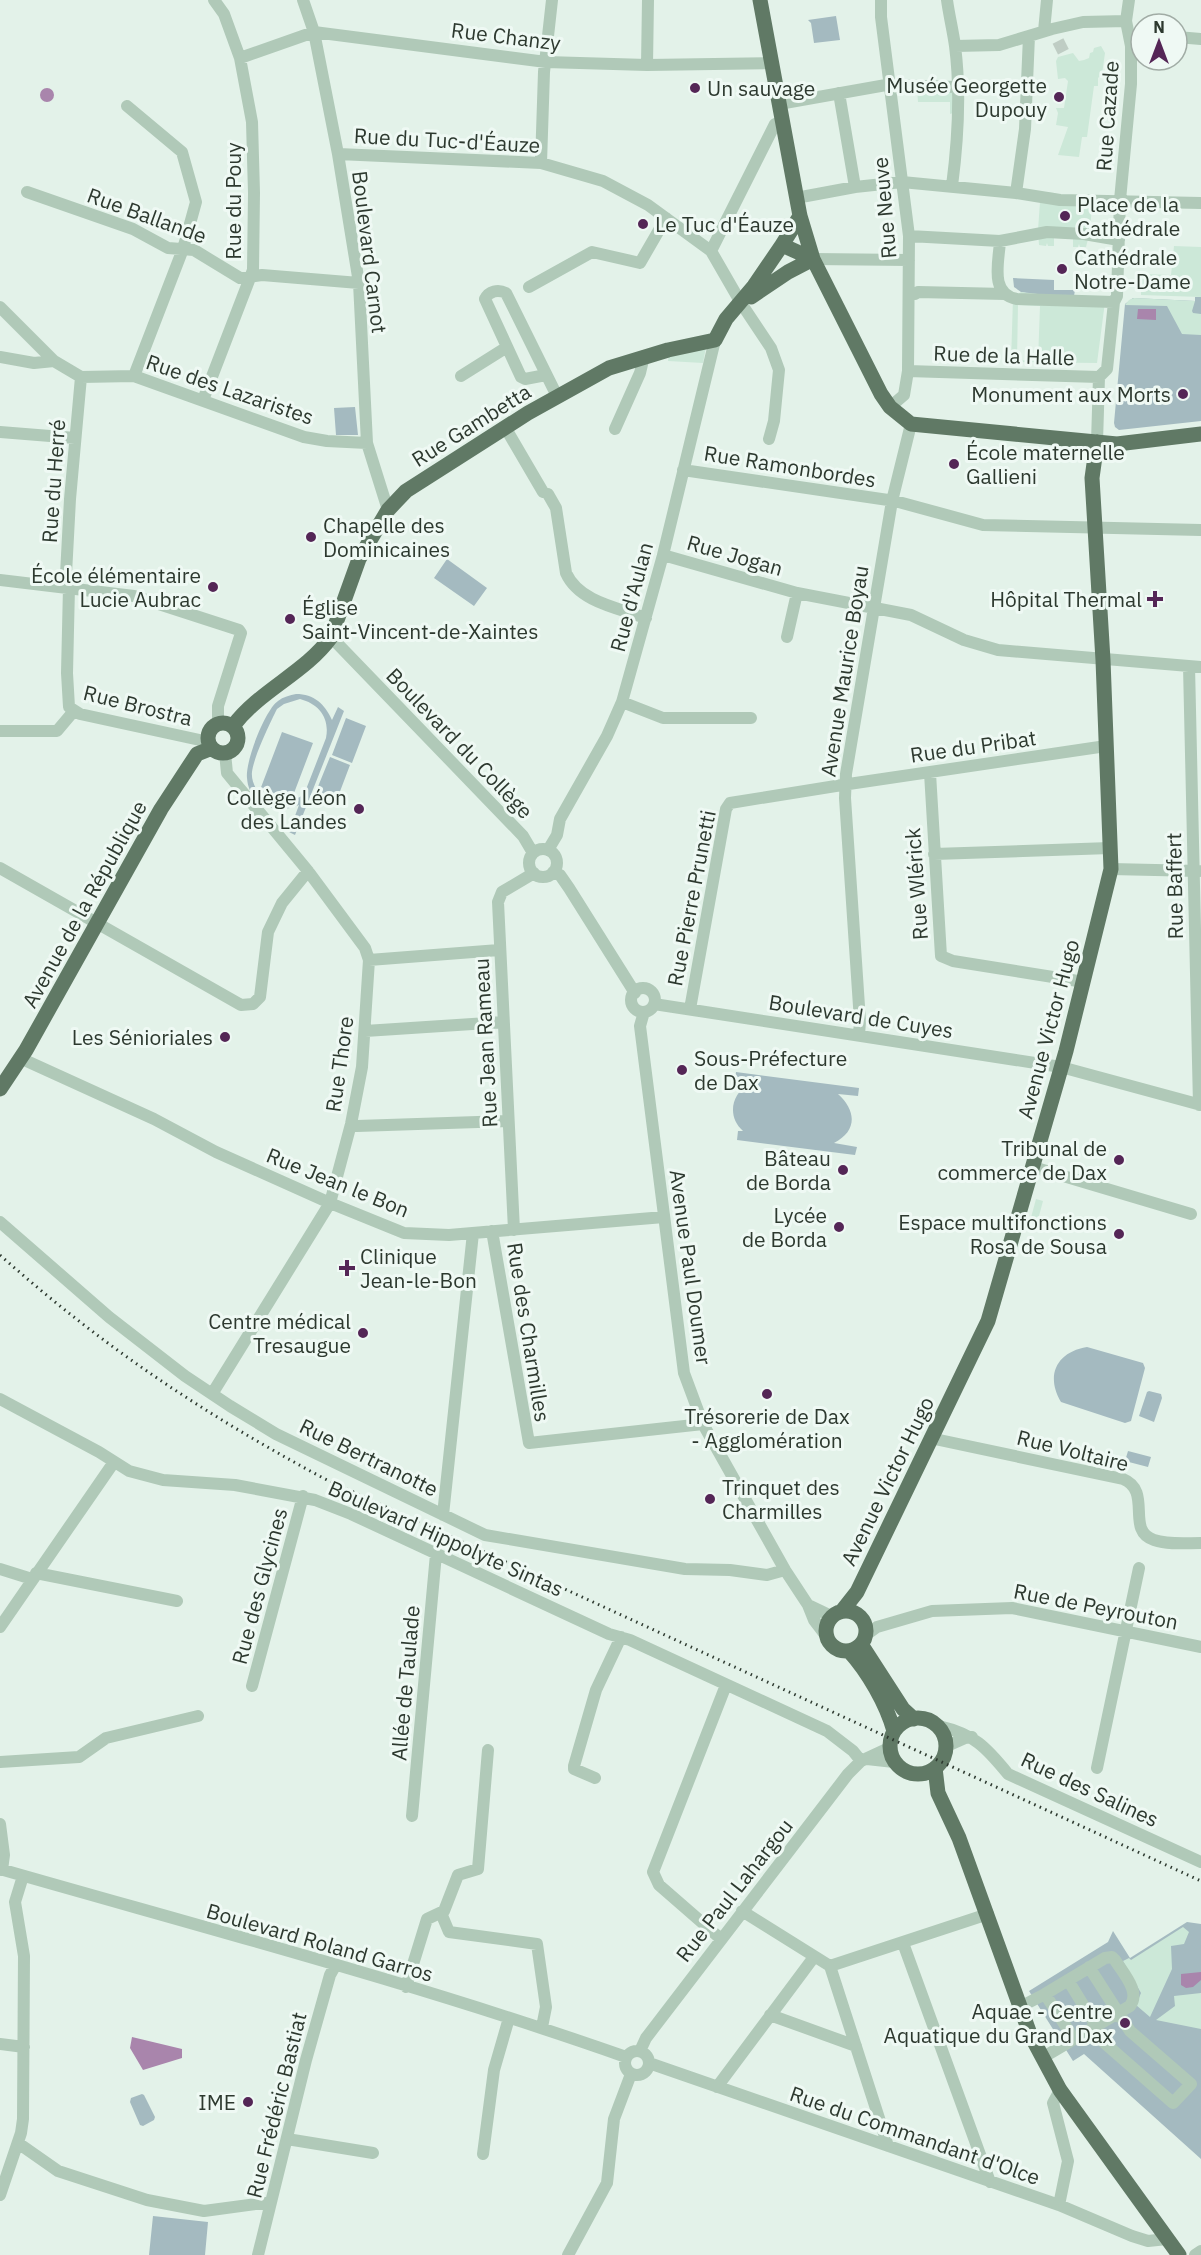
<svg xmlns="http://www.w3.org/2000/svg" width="1201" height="2255" viewBox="0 0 1201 2255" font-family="'IBM Plex Sans',sans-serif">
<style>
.green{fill:#a4bac0;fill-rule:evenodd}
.plaza{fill:#cce8d8;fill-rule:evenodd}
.water{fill:#a985ac}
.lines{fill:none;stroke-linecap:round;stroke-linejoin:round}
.minor-tunnel{stroke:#bfcdc4;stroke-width:12;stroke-dasharray:12 6;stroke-linecap:butt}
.minor{stroke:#b0c9b8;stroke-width:12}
.major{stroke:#607965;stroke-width:15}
.rail{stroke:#2d392f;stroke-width:3;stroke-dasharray:1.5 4.5;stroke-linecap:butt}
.poi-dot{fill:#542656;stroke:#eff9f4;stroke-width:2}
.labels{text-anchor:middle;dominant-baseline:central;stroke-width:6;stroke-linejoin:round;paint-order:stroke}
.street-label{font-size:21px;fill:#2d392f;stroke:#eff9f4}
.poi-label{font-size:21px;fill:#2d392f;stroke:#eff9f4;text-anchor:end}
</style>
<rect width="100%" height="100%" fill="#e3f2e9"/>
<!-- green -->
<path class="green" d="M836,16L840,40L814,43L811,23L808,20Z
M1013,278L1054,280V290H1075L1074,296L1032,294L1021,292L1014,287Z
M1195,297H1201V421L1119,430L1115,427L1114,423L1125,304L1133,298L1195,301Z
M355,407L358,435H336L334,408Z
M447,559L487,588L474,606L434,578Z
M296,694C314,694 325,704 332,720L338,707L344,711L295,835L289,832L299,805C277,815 249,806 247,778C245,762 265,710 278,701C283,697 290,695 296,694ZM300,699C319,704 330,718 326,738L305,792L300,797L291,801L313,743L282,732L260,790L290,802C280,805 270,804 263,797C256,791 251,781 252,772C254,756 270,723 277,709L284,704Z
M346,718L366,726L352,763L332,755Z
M330,757L350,765L336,802L315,794Z
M736,1072L859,1088L858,1096L838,1094C856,1110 858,1131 834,1143L857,1147L855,1155L737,1140L738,1131H743C727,1117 731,1094 749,1084L735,1082Z
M1087,1347L1143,1363L1145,1368L1131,1421L1125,1423L1061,1402C1045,1375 1057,1352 1087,1347Z
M1149,1391L1161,1394L1162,1398L1154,1422L1139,1416L1147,1392Z
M1128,1451L1151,1457L1148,1467L1125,1461Z
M1187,1922L1201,1924V2159L1084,2054L1073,2061L1029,1991L1108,1942L1113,1931L1130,1958Z
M142,2094L144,2095L155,2117L154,2120L143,2126L140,2125L130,2102L131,2098Z
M153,2216L208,2222L205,2255H149Z"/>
<!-- plaza -->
<path class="plaza" d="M1101,46L1105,53L1102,74L1098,78V86H1094L1087,137H1082L1079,157L1058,155L1068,127L1056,125L1058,113L1056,108H1064L1068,81L1065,78L1058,79L1056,61L1058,57L1073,53L1079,61L1084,60L1089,58L1090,53L1093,52L1094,48Z
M917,89H954L953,113L950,114V102H918Z
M1045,192L1054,193L1092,205L1090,231L1086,247H1080L1079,244L1078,247H1073V238L1054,237V246H1048L1047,243L1046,246L1039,245L1038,230L1040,202Z
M1174,246L1201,247V297L1141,295V274L1171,275Z
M1021,292L1105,302L1097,363L1011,362L1013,298ZM1018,305L1040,306L1038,361L1017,360Z
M1134,298L1195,301L1192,311L1193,313L1201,314V335L1182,334L1167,306L1125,305L1129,300Z
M706,347L703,363L668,361L669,354Z
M1036,1199L1043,1201L1036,1227L1029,1225Z
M1183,1927L1189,1932L1184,1944L1171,1946L1172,1969L1150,2017L1136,2005L1141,1993L1123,1961L1129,1958L1131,1960Z
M1201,1993V2029L1156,2020L1175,2006L1174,1996Z"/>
<!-- water -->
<path class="water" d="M40 95a7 7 0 1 1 14 0a7 7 0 1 1-14 0Z
M1138,309H1156V320L1137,319Z
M1201,1972V1980L1193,1987L1186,1988L1181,1985V1974Z
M132,2037L182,2049V2058L143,2070L130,2048Z"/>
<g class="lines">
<!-- minor-tunnel -->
<path class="minor-tunnel" d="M1058,41L1065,55"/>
<!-- minor -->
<path class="minor" d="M303,0L314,32L338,154L359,283L367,443L388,510
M881,0V17L909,236L908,371L904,395L890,407
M947,0C949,15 953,31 955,46C961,92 958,140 952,186
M1044,31L1047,0
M1177,37L1201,39
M955,46L999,45L1052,29L1083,22L1126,21
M240,58L314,32L546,62L647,65L772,63
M647,65L648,0
M839,93L855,187
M779,104L886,85L957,87
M127,106L182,152L196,202L183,249L134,376
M338,154L541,163L603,181L648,205L711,251L741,303L771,348L779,370L774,421L769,439
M541,163L544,72L552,0
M27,192L133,229L168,248L194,250L240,278L262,275L359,283
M1016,193L1025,129L1029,36
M796,198L855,187L902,182L1016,193L1060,200L1201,203
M909,236L1000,241L1047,232L1084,234L1119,240
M1000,241C999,261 989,294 1017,299L1114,302
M711,251L775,124L782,122
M813,259L909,260
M529,287L592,252L640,263L666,218
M915,294L918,292L1005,294
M0,307L54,361L81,377L134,376L304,437L327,441L367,443
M0,357L34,363L54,361
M908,371L1099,377
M546,375L525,379L521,377L485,299C489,291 498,289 506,293L557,396
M461,376L507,347
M81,377L70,499L66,574L69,587L67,673L69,707L80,714L209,742
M203,400L253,270L254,193L252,122L240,58L224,14L214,0
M505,427L543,492
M615,429L640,373L644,356
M0,432L75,438
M1097,442L1099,377L1107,369L1114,302L1117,296L1120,200L1131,84V46L1126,21L1129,0
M683,470L895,501L983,525L1201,530
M548,494L556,508L566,573C579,602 618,608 646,618
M663,555L797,593L911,615L964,640L998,650L1201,667
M0,580L134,596L239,630L241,633L218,706V723
M331,637L523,836L533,853
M787,637L797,593
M1189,666L1199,1105
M622,702L663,718H751
M0,731H57L73,712
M930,773L941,956L953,961L1084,982
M529 863a14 14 0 1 1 28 0a14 14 0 1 1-28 0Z
M548,850L557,835L560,819L607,736L622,702L663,555L715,340
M934,854L1110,848
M0,868L241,1005L253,1004L260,997L268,932L282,903L308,871
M1111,869L1199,871
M553,872L560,875L569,888L635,993
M369,960L499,950
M631 1000a12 12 0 1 1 24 0a12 12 0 1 1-24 0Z
M654,1004L1061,1067L1201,1105
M690,1009L726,809L730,803L842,785L1106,746
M644,1012L640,1026L684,1373L703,1424L785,1570L808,1605L814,1620L827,1637
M365,1031L503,1022
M859,1035L860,1021L845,798L846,774L892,501L911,424
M20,1058L154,1119L216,1152L330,1203L404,1233L449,1235L664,1217
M351,1124L357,1126L508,1121
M1033,1167L1191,1214
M0,1222L109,1317L185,1376L230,1406L276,1434L485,1535L685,1569L730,1570L767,1575L785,1570
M514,1230L498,902L502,892L534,873
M492,1231L529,1443L703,1424
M212,1394L330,1203L351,1124L362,1067L369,960L365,948L308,871L227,773L225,753
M0,1399L99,1452L129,1471L163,1480L235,1485L315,1500L351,1514L609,1634L630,1640L827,1731L853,1751L861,1761
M930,1438L1123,1479C1153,1491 1125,1531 1154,1540C1169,1545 1186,1543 1201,1543
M443,1515L473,1233
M0,1569L32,1579
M36,1573L177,1601
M808,1605L831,1616
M0,1627L114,1462
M866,1635L877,1627L932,1611L1012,1608L1201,1647
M252,1686L303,1496
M939,1726C974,1734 986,1747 1008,1774L1201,1862
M947,1746L965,1738L972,1737
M867,1759L894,1762
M0,1762L79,1757L106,1738L198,1716
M1097,1768L1139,1568
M595,1778L574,1769V1766L596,1690L621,1637
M412,1816L436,1554
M0,1824L4,1855L2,1870
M0,1869C209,1929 422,1985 626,2057
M742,1911L830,1966L988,1914
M441,1913L449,1932L537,1944L546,2007L542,2027
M721,1939L659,1885L653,1872L726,1685
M903,1943L990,2182
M830,1966L888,2146
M1089,1967L1130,2031L1191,2084L1173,2103L1100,2039L1093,2028
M1068,1980L1096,2026
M406,1987L427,1919L444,1911L458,1875L478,1869L488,1750
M1045,1994L1074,2039
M1020,2007L1045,1994L1105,1958L1112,1957L1115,1960C1123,1973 1141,1992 1130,2006L1042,2058
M770,2015L856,2046
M0,2044L24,2047
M625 2063a12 12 0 1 1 24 0a12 12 0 1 1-24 0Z
M640,2051L646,2038L848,1774L861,1761L889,1748
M649,2063L1059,2205L1132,2236L1148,2241L1167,2239
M717,2087L814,1957
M287,2139L373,2153
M18,2143L58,2171L147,2200L204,2211L271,2202
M483,2154L494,2070L509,2018
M0,2195L21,2133L23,2119L24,1956L15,1902L23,1876
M1059,2205L1068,2161L1053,2103L1060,2090
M258,2255L306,2060L330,1975L335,1966
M568,2255L607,2183L614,2119L631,2074
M1195,2255L1201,2251"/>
<!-- major -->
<path class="major" d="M760,0L800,216L813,259L881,394L890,407L911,424L1117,444L1201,434
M782,245L800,216
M751,297L788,272L813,259
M208 738a15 15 0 1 1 30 0a15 15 0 1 1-30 0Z
M233,726C260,690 305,673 331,637L359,559L388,510L406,491L528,413L609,368L668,350L715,340L726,319L754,286L782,245L813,259
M0,1089L26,1050L161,809L197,754L212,748
M826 1631a20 20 0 1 1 40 0a20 20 0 1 1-40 0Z
M842,1611L857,1592L988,1321L1066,1051L1111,869L1103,660L1092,478L1097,442
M861,1644L903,1709L914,1719
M849,1651C868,1672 886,1703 894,1731
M890 1746a28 28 0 1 1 56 0a28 28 0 1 1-56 0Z
M935,1768L938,1793L959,1838L1030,2034L1060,2090L1179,2255"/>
<!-- rail -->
<path class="rail" d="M0,1255C103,1347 204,1414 325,1479L1201,1881"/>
</g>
<!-- markers -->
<g class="poi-dot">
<circle cx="695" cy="88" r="6"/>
<circle cx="1059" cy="97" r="6"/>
<circle cx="1065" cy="216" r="6"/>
<circle cx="643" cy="224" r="6"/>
<circle cx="1062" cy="269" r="6"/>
<circle cx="1183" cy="394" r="6"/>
<circle cx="954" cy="464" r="6"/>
<circle cx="311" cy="537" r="6"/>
<circle cx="213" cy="587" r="6"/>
<path d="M1152 590h6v6h6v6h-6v6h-6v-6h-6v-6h6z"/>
<circle cx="290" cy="619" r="6"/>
<circle cx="359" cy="809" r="6"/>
<circle cx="225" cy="1037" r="6"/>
<circle cx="682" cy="1070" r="6"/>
<circle cx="1119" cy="1160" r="6"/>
<circle cx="843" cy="1170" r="6"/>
<circle cx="839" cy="1227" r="6"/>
<circle cx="1119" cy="1234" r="6"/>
<path d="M344 1259h6v6h6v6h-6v6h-6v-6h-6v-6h6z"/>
<circle cx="363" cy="1333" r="6"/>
<circle cx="767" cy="1394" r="6"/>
<circle cx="710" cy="1499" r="6"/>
<circle cx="1125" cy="2023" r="6"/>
<circle cx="248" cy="2102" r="6"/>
</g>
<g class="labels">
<!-- street labels -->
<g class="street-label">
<text transform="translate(506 36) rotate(7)">Rue Chanzy</text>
<text transform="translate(1107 116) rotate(-86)">Rue Cazade</text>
<text transform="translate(447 140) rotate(3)">Rue du Tuc-d'Éauze</text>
<text transform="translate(233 201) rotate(-90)">Rue du Pouy</text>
<text transform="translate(884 208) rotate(-95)">Rue Neuve</text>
<text transform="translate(147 215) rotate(20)">Rue Ballande</text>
<text transform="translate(370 252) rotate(83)">Boulevard Carnot</text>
<text transform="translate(1004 355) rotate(2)">Rue de la Halle</text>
<text transform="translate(230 389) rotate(19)">Rue des Lazaristes</text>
<text transform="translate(471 425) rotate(-32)">Rue Gambetta</text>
<text transform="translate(790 466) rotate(9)">Rue Ramonbordes</text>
<text transform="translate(53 481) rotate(-86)">Rue du Herré</text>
<text transform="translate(735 555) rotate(16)">Rue Jogan</text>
<text transform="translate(631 597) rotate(-75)">Rue d'Aulan</text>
<text transform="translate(844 671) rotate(-81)">Avenue Maurice Boyau</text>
<text transform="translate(138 705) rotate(14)">Rue Brostra</text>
<text transform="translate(460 743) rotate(46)">Boulevard du Collège</text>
<text transform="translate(973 746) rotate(-8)">Rue du Pribat</text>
<text transform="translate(916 884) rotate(-94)">Rue Wlérick</text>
<text transform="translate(1174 886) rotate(-91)">Rue Baffert</text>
<text transform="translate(691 898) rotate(-79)">Rue Pierre Prunetti</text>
<text transform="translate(84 904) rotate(-61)">Avenue de la République</text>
<text transform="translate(861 1016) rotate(9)">Boulevard de Cuyes</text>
<text transform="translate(1048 1029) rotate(-75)">Avenue Victor Hugo</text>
<text transform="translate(485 1043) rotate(-93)">Rue Jean Rameau</text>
<text transform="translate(339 1064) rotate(-82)">Rue Thore</text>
<text transform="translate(338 1182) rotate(22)">Rue Jean le Bon</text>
<text transform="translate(691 1267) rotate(82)">Avenue Paul Doumer</text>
<text transform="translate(529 1332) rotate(81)">Rue des Charmilles</text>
<text transform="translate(1073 1450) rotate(14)">Rue Voltaire</text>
<text transform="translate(369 1457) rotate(26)">Rue Bertranotte</text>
<text transform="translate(887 1481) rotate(-64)">Avenue Victor Hugo</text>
<text transform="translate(446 1538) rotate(24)">Boulevard Hippolyte Sintas</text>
<text transform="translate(259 1586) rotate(-75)">Rue des Glycines</text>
<text transform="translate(1096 1606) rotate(11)">Rue de Peyrouton</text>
<text transform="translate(405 1683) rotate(-85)">Allée de Taulade</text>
<text transform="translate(1090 1789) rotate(25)">Rue des Salines</text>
<text transform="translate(734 1890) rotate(-52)">Rue Paul Lahargou</text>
<text transform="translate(320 1942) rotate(16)">Boulevard Roland Garros</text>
<text transform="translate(276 2105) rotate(-76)">Rue Frédéric Bastiat</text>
<text transform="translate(915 2135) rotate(19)">Rue du Commandant d'Olce</text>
</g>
<!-- poi labels -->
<g class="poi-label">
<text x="1047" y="85">Musée Georgette<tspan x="1047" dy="24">Dupouy</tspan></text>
<text x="707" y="88" text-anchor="start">Un sauvage</text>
<text x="1077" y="204" text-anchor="start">Place de la<tspan x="1077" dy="24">Cathédrale</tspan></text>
<text x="655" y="224" text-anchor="start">Le Tuc d'Éauze</text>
<text x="1074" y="257" text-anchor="start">Cathédrale<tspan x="1074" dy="24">Notre-Dame</tspan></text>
<text x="1171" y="394">Monument aux Morts</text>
<text x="966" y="452" text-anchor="start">École maternelle<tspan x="966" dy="24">Gallieni</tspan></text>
<text x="323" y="525" text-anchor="start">Chapelle des<tspan x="323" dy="24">Dominicaines</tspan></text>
<text x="201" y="575">École élémentaire<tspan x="201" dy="24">Lucie Aubrac</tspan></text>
<text x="1142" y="599">Hôpital Thermal</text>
<text x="302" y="607" text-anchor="start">Église<tspan x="302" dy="24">Saint-Vincent-de-Xaintes</tspan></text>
<text x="347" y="797">Collège Léon<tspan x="347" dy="24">des Landes</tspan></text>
<text x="213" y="1037">Les Sénioriales</text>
<text x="694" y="1058" text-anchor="start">Sous-Préfecture<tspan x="694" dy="24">de Dax</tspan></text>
<text x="1107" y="1148">Tribunal de<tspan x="1107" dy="24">commerce de Dax</tspan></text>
<text x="831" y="1158">Bâteau<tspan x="831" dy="24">de Borda</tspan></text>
<text x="827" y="1215">Lycée<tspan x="827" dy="24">de Borda</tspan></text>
<text x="1107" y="1222">Espace multifonctions<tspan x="1107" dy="24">Rosa de Sousa</tspan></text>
<text x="360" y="1256" text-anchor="start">Clinique<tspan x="360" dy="24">Jean-le-Bon</tspan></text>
<text x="351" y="1321">Centre médical<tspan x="351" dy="24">Tresaugue</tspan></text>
<text x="767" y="1416" text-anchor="middle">Trésorerie de Dax<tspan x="767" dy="24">- Agglomération</tspan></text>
<text x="722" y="1487" text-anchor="start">Trinquet des<tspan x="722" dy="24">Charmilles</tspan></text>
<text x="1113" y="2011">Aquae - Centre<tspan x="1113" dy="24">Aquatique du Grand Dax</tspan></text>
<text x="236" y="2102">IME</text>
</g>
</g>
<!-- north arrow -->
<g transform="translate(1159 42)"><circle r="28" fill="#eff9f4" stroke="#a1aca5" stroke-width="1.5"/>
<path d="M0-4.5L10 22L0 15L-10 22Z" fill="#542656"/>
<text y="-9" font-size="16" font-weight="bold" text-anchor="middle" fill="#2d392f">N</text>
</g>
</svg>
